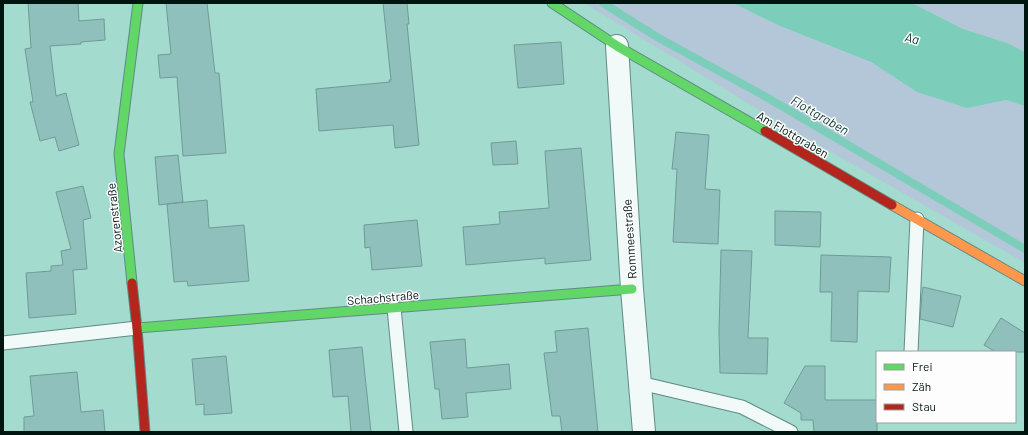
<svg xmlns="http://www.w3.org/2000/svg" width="1028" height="435" viewBox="0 0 1028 435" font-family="Barlow,sans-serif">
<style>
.green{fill:#b4c7d9}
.water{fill:#7ccebb}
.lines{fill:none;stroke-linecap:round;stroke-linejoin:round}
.stream{stroke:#7ccebb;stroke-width:8}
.building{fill:#90c0bb;stroke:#709b96}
.lane-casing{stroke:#608b83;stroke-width:15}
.street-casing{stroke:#608b83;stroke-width:24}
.fast-casing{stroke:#608b83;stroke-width:11}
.slow-casing{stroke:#608b83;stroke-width:11}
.jam-casing{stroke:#608b83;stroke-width:11}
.lane{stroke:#f1faf8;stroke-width:13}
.street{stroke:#f1faf8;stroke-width:22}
.fast{stroke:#63d668;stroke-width:9}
.slow{stroke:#ff974d;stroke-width:9}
.jam{stroke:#b3261e;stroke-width:9}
.labels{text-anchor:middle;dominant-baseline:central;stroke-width:3;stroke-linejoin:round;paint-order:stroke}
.street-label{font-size:12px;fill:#011510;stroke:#fdfdfd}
.water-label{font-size:13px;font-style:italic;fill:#07352c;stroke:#fdfdfd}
</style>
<rect width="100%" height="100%" fill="#a3dbce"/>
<!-- green -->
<path class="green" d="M584,3H733L780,26L871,62L917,92L967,108L1006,100L1025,106V263L777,121Z
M912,3H1025V52L1007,43L963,29Z"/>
<!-- water -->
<path class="water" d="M733,3H912L963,29L1007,43L1025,52V106L1006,100L967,108L917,92L871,62L780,26Z"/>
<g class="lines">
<!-- stream -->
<path class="stream" d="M603,3L657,37L768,98L1025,249"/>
</g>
<!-- building -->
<path class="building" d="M28,3H78L79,21L104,19L105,40L81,42V44L50,46L56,96L66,93L79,145L59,151L55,137L40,141L30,102H33L25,49L31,48Z
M166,3H207L215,73H219L226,153L183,156L177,77L160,78L158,55L171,54Z
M383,3H407L409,24H407L419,145L395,148L393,125L319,131L316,89L390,82L389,80H391Z
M561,42L564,84L518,88L514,45Z
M676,132L709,135L705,189L720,190L718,244L673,242L677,169H672Z
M516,141L518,164L493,165L491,143Z
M581,148L591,260L545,264V258L466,265L463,227L500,224L499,212L549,208L545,151Z
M178,155L183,202L159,205L155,157Z
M83,186L91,218L83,220L87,269L73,270L76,314L29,318L26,273L51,271V266L63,265L61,251L71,249L56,192Z
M207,200L209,228L244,225L249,281L188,286L187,281L174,282L167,204Z
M775,211L821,212L820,247L775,245Z
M417,220L422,266L372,270L370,247L365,248L364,225Z
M721,250L752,251L748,338H768L767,374L720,373L719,332Z
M821,255L891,257L889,292L858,291L857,342L831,341L832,292H820Z
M923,287L961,296L953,327L920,319L922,294Z
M1001,318L1025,333V352H996L984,345Z
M588,328L598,432H562L560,416H552L544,353L557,352L555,331Z
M465,339L467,368L509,364L511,389L466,393L468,417L442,419L439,389H435L430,342Z
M362,347L371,432H351L348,396L333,397L329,350Z
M226,356L232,413L204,415V404L196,405L192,359Z
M805,366H825V400H877V432H814L813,420H801V413L784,403Z
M77,372L81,412L103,410L105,432H24V417L34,416L30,376Z"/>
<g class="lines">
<defs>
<path id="lane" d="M394,308L406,432
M3,343L137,328
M911,352L917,219
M640,383L742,407L791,432"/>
<path id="street" d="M617,46L632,289L644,432"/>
<path id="fast" d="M552,3L617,46L765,131
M132,283L119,154L138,3
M137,328L632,289"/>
<path id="slow" d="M892,205L1025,281"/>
<path id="jam" d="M765,131L892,205
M132,283L137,328L145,432"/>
</defs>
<!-- lane casing -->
<use href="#lane" class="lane-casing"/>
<!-- street casing -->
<use href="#street" class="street-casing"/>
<!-- fast casing -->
<use href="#fast" class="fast-casing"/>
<!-- slow casing -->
<use href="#slow" class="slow-casing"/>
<!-- jam casing -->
<use href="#jam" class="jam-casing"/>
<!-- lane -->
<use href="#lane" class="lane"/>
<!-- street -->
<use href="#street" class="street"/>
<!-- fast -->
<use href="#fast" class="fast"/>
<!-- slow -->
<use href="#slow" class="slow"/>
<!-- jam -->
<use href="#jam" class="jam"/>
</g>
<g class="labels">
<!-- street labels -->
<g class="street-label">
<text transform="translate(793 134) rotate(30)">Am Flottgraben</text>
<text transform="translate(114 218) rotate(-96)">Azorenstraße</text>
<text transform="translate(629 239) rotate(-94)">Rommeestraße</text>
<text transform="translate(383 297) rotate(-5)">Schachstraße</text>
</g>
<!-- water labels -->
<g class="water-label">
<text transform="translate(912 38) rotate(13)">Aa</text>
<text transform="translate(820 115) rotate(30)">Flottgraben</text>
</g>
</g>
<!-- border -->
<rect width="1028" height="435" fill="none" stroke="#011510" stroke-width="8"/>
<!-- legend -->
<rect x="876" y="351" width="140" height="72" fill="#fdfdfd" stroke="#98a09e"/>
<rect x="884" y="364" width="20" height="6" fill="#63d668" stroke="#98a09e"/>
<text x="912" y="371" font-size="12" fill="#011510">Frei</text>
<rect x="884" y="384" width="20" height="6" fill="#ff974d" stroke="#98a09e"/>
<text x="912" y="391" font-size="12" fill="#011510">Zäh</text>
<rect x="884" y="404" width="20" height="6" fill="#b3261e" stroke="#98a09e"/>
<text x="912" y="411" font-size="12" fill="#011510">Stau</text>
</svg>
